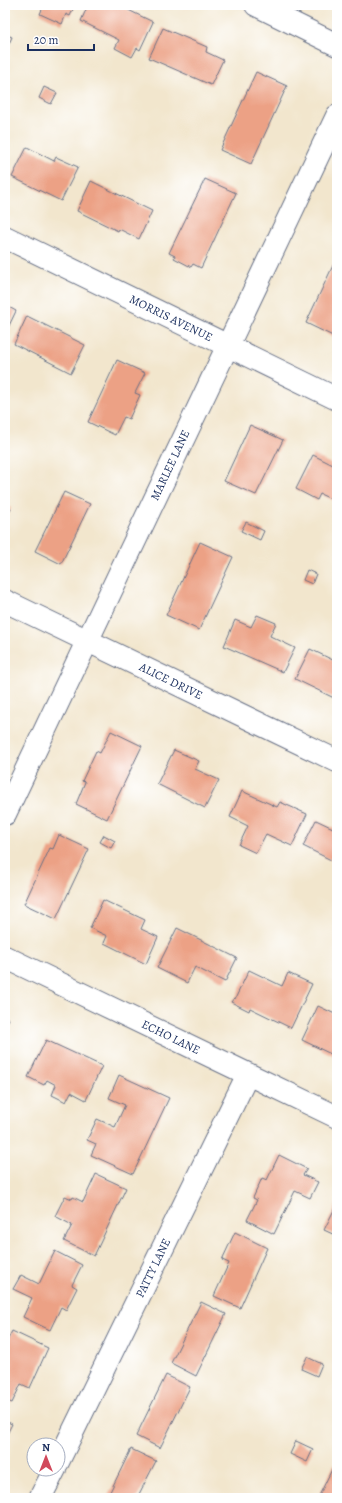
<svg xmlns="http://www.w3.org/2000/svg" width="342" height="1503" viewBox="0 0 342 1503" font-family="Alegreya,serif">
<style>
.building{fill:#eca185}
.lines{fill:none;stroke-linecap:round;stroke-linejoin:round}
.minor-casing{stroke:#666f85;stroke-width:24}
.minor{stroke:#fff;stroke-width:22}
.labels{text-anchor:middle;dominant-baseline:central;stroke-width:3;stroke-linejoin:round;paint-order:stroke}
.street-label{font-size:12px;fill:#1b2f5e;stroke:#fff}
</style>
<rect width="100%" height="100%" fill="#fff"/>
<filter id="ink" filterUnits="userSpaceOnUse"><feTurbulence type="fractalNoise" baseFrequency=".025" numOctaves="2"/><feDisplacementMap in="SourceGraphic" scale="8" xChannelSelector="R" yChannelSelector="G"/><feConvolveMatrix kernelMatrix="1 2 1 2 8 2 1 2 1" color-interpolation-filters="sRGB"/></filter>
<filter id="wash" filterUnits="userSpaceOnUse"><feTurbulence type="fractalNoise" baseFrequency=".012" numOctaves="4" result="noise"/><feDisplacementMap in="SourceGraphic" scale="16" xChannelSelector="R" yChannelSelector="G"/><feGaussianBlur stdDeviation="0.9" result="paint"/><feColorMatrix in="noise" values="0 0 0 0 0 0 0 0 0 0 0 0 0 0 0 0 0 1.4 0 .05"/><feComposite in="paint" operator="in"/></filter>
<g filter="url(#wash)">
<rect width="100%" height="100%" fill="#f2e6cd"/>
<g id="blocks">
<!-- building -->
<path class="building" d="M44,5H75L70,16L66,14L62,24L40,14Z
M88,5H118L153,22L140,50L137,48L132,57L115,48L119,40L81,21Z
M163,28L207,47L206,52L223,60L211,85L149,58Z
M5,34L12,37L7,48L5,47Z
M256,72L287,86L251,164L220,150Z
M44,87L57,93L51,104L39,98Z
M27,147L54,161L56,157L78,167L61,201L12,177Z
M205,179L236,193L201,268L193,264L191,267L174,258L175,256L169,253Z
M91,181L152,211L139,239L119,229L118,231L77,211Z
M337,257V338L306,323Z
M5,305L16,311L5,334Z
M27,316L85,345L71,373L14,344Z
M117,360L145,373L135,393L140,395L129,419L124,417L115,435L88,422Z
M250,425L283,440L256,495L224,481Z
M313,455L337,467V502L320,494L317,500L296,489Z
M64,492L90,504L61,564L35,551Z
M5,506L11,508L5,520Z
M246,522L264,531L260,540L241,531Z
M200,542L233,557L199,630L166,615Z
M307,570L316,574L312,584L303,580Z
M257,615L276,623L270,636L295,648L283,672L224,646L235,620L251,627Z
M310,649L337,662V692L334,698L295,679Z
M5,669L9,671L5,680Z
M111,731L142,746L107,819L76,804L85,782L82,781L96,751L100,753Z
M174,750L199,761L195,769L219,780L205,808L157,784Z
M242,791L277,807L280,802L307,814L292,846L266,834L256,853L239,845L248,826L230,817Z
M316,820L337,830V863L303,846Z
M59,835L89,849L56,919L24,904L50,848L53,849Z
M104,835L115,841L111,848L100,842Z
M103,900L145,920L141,929L158,937L146,964L104,943L107,936L90,928Z
M177,928L237,958L225,982L195,967L187,983L157,968Z
M249,970L282,986L288,973L312,984L291,1028L250,1008L249,1011L231,1002L234,998L235,999Z
M318,1006L337,1015V1057L302,1040Z
M5,1017L9,1019L5,1026Z
M46,1040L102,1066L86,1100L71,1092L66,1102L52,1095L56,1085L47,1080L44,1085L28,1077Z
M119,1075L169,1098L133,1174L91,1155L96,1144L87,1140L97,1119L115,1127L125,1105L109,1098Z
M279,1155L307,1169L303,1175L318,1182L310,1198L295,1191L274,1234L247,1220L257,1200L253,1198L262,1178L267,1180Z
M96,1174L126,1188L94,1256L64,1241L72,1225L55,1216L65,1196L72,1199L73,1197L83,1202Z
M337,1204V1236L324,1230Z
M235,1232L267,1248L240,1308L214,1296L229,1263L222,1260Z
M55,1251L82,1265L72,1285L77,1288L66,1310L61,1307L50,1330L23,1317L32,1298L13,1289L21,1275L39,1284Z
M201,1302L226,1314L196,1376L171,1363Z
M12,1331L48,1348L30,1388L21,1384L12,1403L5,1400V1345Z
M307,1357L322,1364L317,1376L301,1369Z
M166,1375L190,1387L160,1448L136,1436Z
M5,1421L12,1424L5,1438Z
M296,1441L313,1449L307,1462L290,1454Z
M131,1449L156,1461L137,1498H107Z
M337,1459V1498H318Z"/>
</g>
</g>
<g filter="url(#ink)">
<use href="#blocks" fill-opacity="0" stroke="#666f85" stroke-width="1"/>
<g class="lines">
<defs>
<path id="minor" d="M256,5L337,45
M5,237L337,399
M5,601L337,761
M5,814L337,116
M5,957L337,1117
M58,1462L248,1074
M40,1498L55,1469"/>
</defs>
<!-- minor casing -->
<use href="#minor" class="minor-casing"/>
<!-- minor -->
<use href="#minor" class="minor"/>
</g>
</g>
<g class="labels">
<!-- street labels -->
<g class="street-label">
<text transform="translate(171 318) rotate(26)">MORRIS AVENUE</text>
<text transform="translate(170 465) rotate(-65)">MARLEE LANE</text>
<text transform="translate(171 681) rotate(26)">ALICE DRIVE</text>
<text transform="translate(171 1037) rotate(26)">ECHO LANE</text>
<text transform="translate(153 1268) rotate(-64)">PATTY LANE</text>
</g>
</g>
<!-- margin -->
<rect width="342" height="1503" fill="none" stroke="#fff" stroke-width="20"/>
<!-- north arrow -->
<g transform="translate(46 1457)"><circle r="19" fill="#ffffff" stroke="#a4acbf"/>
<path d="M0-3L7 15L0 10L-7 15Z" fill="#d1495b"/>
<text y="-6" font-size="11" font-weight="bold" text-anchor="middle" fill="#1b2f5e">N</text>
</g>
<!-- scale -->
<path d="M28 44v6h66v-6" fill="none" stroke="#1b2f5e" stroke-width="2"/>
<text x="34" y="44" font-size="12" fill="#1b2f5e" stroke="#ffffff" stroke-width="3" paint-order="stroke">20 m</text>
</svg>
